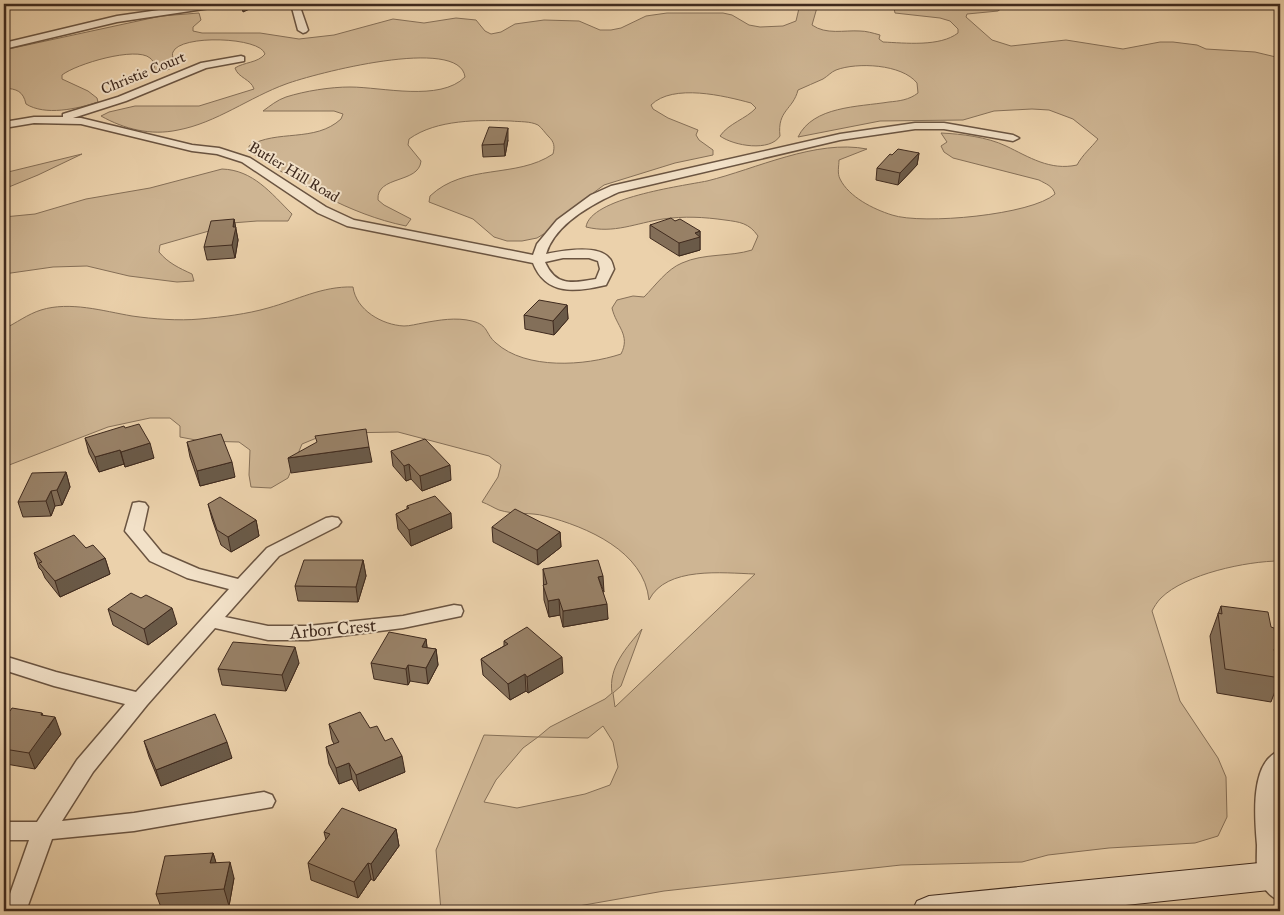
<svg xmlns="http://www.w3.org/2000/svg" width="1284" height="915" viewBox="0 0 1284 915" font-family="'IM FELL Great Primer',serif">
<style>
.green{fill:#ceb593;stroke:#867058;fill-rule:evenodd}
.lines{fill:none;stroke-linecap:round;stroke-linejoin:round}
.street-casing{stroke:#6a5441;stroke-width:3}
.secondary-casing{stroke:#3f2a1e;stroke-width:2}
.street{fill:#f2e1c8;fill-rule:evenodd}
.secondary{fill:#f2e1c8;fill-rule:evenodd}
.wall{fill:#836f59;stroke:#3f2a1e}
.shaded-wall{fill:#6a5a48;stroke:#3f2a1e}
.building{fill:#988167;stroke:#3f2a1e}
.labels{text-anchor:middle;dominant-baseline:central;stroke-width:4;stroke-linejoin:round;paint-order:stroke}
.far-street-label{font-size:15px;fill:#3f2a1e;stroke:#f2e1c8}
.street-label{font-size:18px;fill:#3f2a1e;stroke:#f2e1c8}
</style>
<rect width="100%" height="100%" fill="#ebd1ab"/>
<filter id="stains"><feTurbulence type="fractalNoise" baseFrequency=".004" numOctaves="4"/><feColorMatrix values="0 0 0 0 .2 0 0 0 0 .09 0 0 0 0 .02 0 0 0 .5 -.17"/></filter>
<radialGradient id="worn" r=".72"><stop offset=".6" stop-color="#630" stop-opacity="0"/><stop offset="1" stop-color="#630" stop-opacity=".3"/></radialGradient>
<!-- green -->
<path class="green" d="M800,4H818L812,25C826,35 844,30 860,31C866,31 873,33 880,35L879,39L883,42C905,43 940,47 958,33V29L950,21L940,18L895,13L893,4H1001L1002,8L998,11L967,14L966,17L992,40L1011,46L1066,40L1123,49L1160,42H1173L1197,45L1206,49L1255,52L1280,58V561C1247,561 1185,574 1161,598C1157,602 1154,607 1152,611L1180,701L1218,758L1226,777L1227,817L1218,836L1195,843L1109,848L1048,855L1022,862L901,865L664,891L550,911H441L436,850L484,735L538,737L550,727L605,699L612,693C608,667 627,647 642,629L621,686L613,693L615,707L755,574C723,573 666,566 649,600C644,551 587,527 545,516C531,512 514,515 499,510C494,508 488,504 482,502L498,477L501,465L489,456L398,432L342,433L319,437L302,444L288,478L271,488L251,487L249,475L250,450L239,442L201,441L180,437V426L170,418H150L108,427L4,467V329C16,323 28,314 41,310C70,301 103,311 132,316C153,319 179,321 200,319C223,317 247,314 268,308C297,300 322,286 353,287C356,310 382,325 404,326C410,326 417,324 423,323C439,320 456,317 472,321C489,325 485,334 496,343C526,370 585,366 621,354C631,335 616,326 612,308L617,300L633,296L644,297C655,286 667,269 682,263C704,253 730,257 752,250L758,236C749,223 740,222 725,220C704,217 684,216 663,219C636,223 614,234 586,227C590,198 682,186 707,181C756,169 816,139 867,149L839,160C839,166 837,173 840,179C849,197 873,209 892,215C922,225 1032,215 1055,194C1053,186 1046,184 1039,180L953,158L944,152L941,146L947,142L941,133C962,134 987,137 1006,146C1029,157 1050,171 1077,165C1083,154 1091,148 1098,139L1073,119L1049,110L1032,109L994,111L963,120L880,121L798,137C813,106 858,107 889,102C899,101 909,100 918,93L917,83C902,64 857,62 836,70C831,72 828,76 823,79C815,83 806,86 798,90C793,110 777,110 780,136C770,152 734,146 720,136C729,123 746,119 756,108L751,103C725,96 673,83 651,105L653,109L668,118L698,130L696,135L699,140L713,150V155L675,163L604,185L558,219L547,232L537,238L522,241H507L494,237L473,219L429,202L430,196C465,163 516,179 553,154C555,146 554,142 549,137C545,133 542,128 538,125C530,121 520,122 511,121C479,120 437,119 409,139L408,145L421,161C419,184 376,175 378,200L384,205L411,219L406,226C348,214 299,183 250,152L249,146C277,129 315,143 341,119L343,114L334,111H263C270,106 277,100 286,97C305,91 330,87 350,87C382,87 440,102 465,77C460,35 313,74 286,84C250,97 216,123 178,130C151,136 124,129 101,116L109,112L135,106H199L254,89C251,79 238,78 235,68C244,62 258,63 265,54C261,37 180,34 173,52C171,56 175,62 176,66L167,70L155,72C154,66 155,62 150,58C136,46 76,64 62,75V79L88,91L97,98L98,102C77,109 45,116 26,104C23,91 17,89 4,88V50L161,16L199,13L201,20L193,27V31L202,33H260L299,39L334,35L393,19L424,23L456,18L476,20L485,31L491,34L501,32L515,24L544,20L579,21L600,30H611L621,28L646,16L667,13H723L732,15L749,25L760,27L783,26L796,21ZM603,726L613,742L618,767L610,785L585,794L517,808L484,802L496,780L523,748L538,737L588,738Z
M82,154L38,175L4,189V173Z
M222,169C253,170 271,193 292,214L288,221H257L219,224L209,231L160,245L159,252C168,263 179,268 192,274L194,281L177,282L129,276L87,266L53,267L4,274V217L35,214L86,199L150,188Z"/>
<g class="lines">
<defs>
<path id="street" d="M201,4H221L217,7L117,22L4,49V43L117,16Z
M291,4H299L308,30L306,32L303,33L298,30Z
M241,56L244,57V61L206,68L126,101L73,118H81L192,145L219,148L250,158L326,207L354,220L533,255L537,244L557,220L591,195L611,186L840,134L915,123H944L1013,135L1019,138L1013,141L944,129H915L840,140L619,192C592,204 555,224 546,254C561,251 598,244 609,258C612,260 613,266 614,269L606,285C576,292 546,296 533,263L347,226L318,213L242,162L217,154L192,151L81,124L34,123L4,128V122L34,117H63V114L118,97L201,63ZM563,258H589L598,261L600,269L596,279C573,283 556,287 545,262Z
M139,502L145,503L148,507L143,530L162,553L199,569L238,579L267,548L326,518L332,517L338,518L341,522L338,526L279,556L225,617L268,626H308L403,616L454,605L461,606L463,611L461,616L403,628L308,640H268L215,628L147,705L93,772L62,821L134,813L264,792L272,795L275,801L272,807L134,831L52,839L26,911H4L29,840H4V822H37L77,760L125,704L54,686L4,670V656L56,672L136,692L229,589L187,578L150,561L125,531L133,503Z
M1280,751V784L1276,801L1280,859V901C1270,897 1261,886 1258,876C1256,866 1257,855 1257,845C1255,820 1249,761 1280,751Z"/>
<path id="secondary" d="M1280,861V889L1068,911H912L917,901L929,896Z"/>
</defs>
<!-- street casing -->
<use href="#street" class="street-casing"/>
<!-- secondary casing -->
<use href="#secondary" class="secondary-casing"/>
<!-- street -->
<use href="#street" class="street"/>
<!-- secondary -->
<use href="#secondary" class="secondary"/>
</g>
<!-- wall -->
<path class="wall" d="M508,140L505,156L483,157L482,145Z
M919,153L917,165L898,185L876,180L877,168L892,155Z
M234,219L238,240L235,258L207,260L204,247Z
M675,221L700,231V250L679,256L650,238V225Z
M567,305L568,319L554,335L525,329L524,315Z
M85,438L154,458L125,467L124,464L99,472L89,453Z
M187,442L235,477L200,486L190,457Z
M391,451L451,480L422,491L411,479L406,481L393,466Z
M66,472L70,487L62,505L55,506L51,516L23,517L18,502Z
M208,504L256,520L259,536L231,552L221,545L212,519Z
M407,506L452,528L411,546L398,529L396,514L407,509Z
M492,527L560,532L561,547L538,565L493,542Z
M86,548L105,558L110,574L60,597L45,578L42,571L39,568L34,553Z
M363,560L366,576L358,602L298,601L295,586Z
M543,569L603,592L608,619L563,627L560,615L549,617L544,600Z
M1221,606L1278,650L1275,656L1280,678L1271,702L1217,693L1210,636Z
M108,609L177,624L148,645L113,625Z
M426,639L427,648L436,649L438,665L428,684L410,681L408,685L374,679L371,663Z
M504,641L563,673L528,693L526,691L510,700L483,675L481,659L504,646Z
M299,663L286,691L222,685L218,669Z
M4,710L43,715L61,734L35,769L6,764L4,767Z
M329,724L370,728L405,772L359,791L352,779L339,784L329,764L326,747L334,744L332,740Z
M144,741L232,758L161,786L149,757Z
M396,829L399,846L374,881L371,879L358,898L311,880L308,863L326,840L324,832Z
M213,853L216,863L234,878L229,906L162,910L156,894Z"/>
<!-- shaded-wall -->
<path class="shaded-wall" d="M241,4H261L243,12Z
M508,128V140L505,156L504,144Z
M919,153L917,165L898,185L900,173Z
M234,219L238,240L235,258L232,245L233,227Z
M700,231V250L679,256V243L695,233Z
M567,305L568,319L554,335L553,321Z
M150,443L154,458L125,467L121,452Z
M369,447L372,462L291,473L288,458Z
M120,450L124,464L99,472L95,457Z
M232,462L235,477L200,486L197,471Z
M409,464L411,479L406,481L404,466Z
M450,465L451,480L422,491L420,476Z
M66,472L70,487L62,505L57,490Z
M51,491L55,506L51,516L46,501Z
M451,513L452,528L411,546L409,530Z
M256,520L259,536L231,552L228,537Z
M560,532L561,547L538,565L537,550Z
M105,558L110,574L60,597L55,581Z
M363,560L366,576L358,602L356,587Z
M603,576L604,592L598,577Z
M559,599L560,615L549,617L548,601Z
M607,604L608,619L563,627V611Z
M172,608L177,624L148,645L144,629Z
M426,639L428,655L422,647Z
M295,647L299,663L286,691L282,675Z
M436,649L438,665L428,684L426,668Z
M562,657L563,673L528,693L527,677Z
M408,665L410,681L408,685L406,669Z
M525,674L526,691L510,700L508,684Z
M42,713L48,728L55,717L61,734L35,769L29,753L41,715Z
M227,742L232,758L161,786L156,770Z
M402,756L405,772L359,791L356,775Z
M4,759L6,764L4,767Z
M349,763L352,779L339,784L336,768Z
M396,829L399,846L374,881L371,864Z
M213,853L218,869L210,863Z
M230,862L234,878L229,906L224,889Z
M368,863L371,879L358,898L354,882Z"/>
<!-- building -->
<path class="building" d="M489,127L508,128L504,144L482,145Z
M898,149L919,153L900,173L877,168L890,154L892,155Z
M671,218L675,221L680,219L700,231L695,233L700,237L679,243L650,225Z
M234,219L233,227H236L232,245L204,247L211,221Z
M539,300L567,305L553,321L524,315Z
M139,424L150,443L121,452L120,450L95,457L85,438L124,426L125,428Z
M366,429L369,447L288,458L317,442L315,436Z
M221,434L232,462L197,471L187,442Z
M425,439L450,465L420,476L409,464L404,466L391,451Z
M66,472L57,490L51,491L46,501L18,502L32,473Z
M435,496L451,513L409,530L396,514L409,508L407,506Z
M220,497L256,520L228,537L217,530L208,504Z
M515,509L560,532L537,550L492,527Z
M74,535L86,548L93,545L105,558L55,581L39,563L42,562L34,553Z
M304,560H363L356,587L295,586Z
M598,560L603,576L598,577L607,604L563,611L559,599L548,601L543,585L547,584L543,569Z
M131,593L141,598L146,595L172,608L144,629L108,609Z
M1221,606L1268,612L1271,627L1274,628L1278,650L1274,649L1280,678L1225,669L1218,613L1222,614Z
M527,627L562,657L527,677L525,674L508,684L481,659L508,644L504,641Z
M389,632L426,639L422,647L436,649L426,668L408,665L406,669L371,663Z
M233,642L295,647L282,675L218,669Z
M12,708L42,713L41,715L55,717L29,753L4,749V710L10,711Z
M360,712L370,728L377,726L385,741L392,738L402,756L356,775L349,763L336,768L326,747L339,742L329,724Z
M215,714L227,742L156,770L144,741Z
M342,808L396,829L371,864L368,863L354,882L308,863L330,834L324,832Z
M213,853L210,863L230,862L224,889L156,894L165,856Z"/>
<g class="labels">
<!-- far-street labels -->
<g class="far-street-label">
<text transform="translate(143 73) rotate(-22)">Christie Court</text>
<text transform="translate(294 172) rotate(31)">Butler Hill Road</text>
</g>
<!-- street labels -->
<g class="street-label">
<text transform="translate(333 629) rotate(-5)">Arbor Crest</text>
</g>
</g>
<!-- margin -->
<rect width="1284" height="915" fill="none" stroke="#ebd1ab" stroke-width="20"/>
<rect x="5" y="5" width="1274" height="905" fill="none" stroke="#3f2a1e" stroke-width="2.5"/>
<rect x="10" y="10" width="1264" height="895" fill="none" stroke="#3f2a1e"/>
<rect width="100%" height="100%" filter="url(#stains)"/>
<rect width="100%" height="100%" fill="url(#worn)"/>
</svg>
